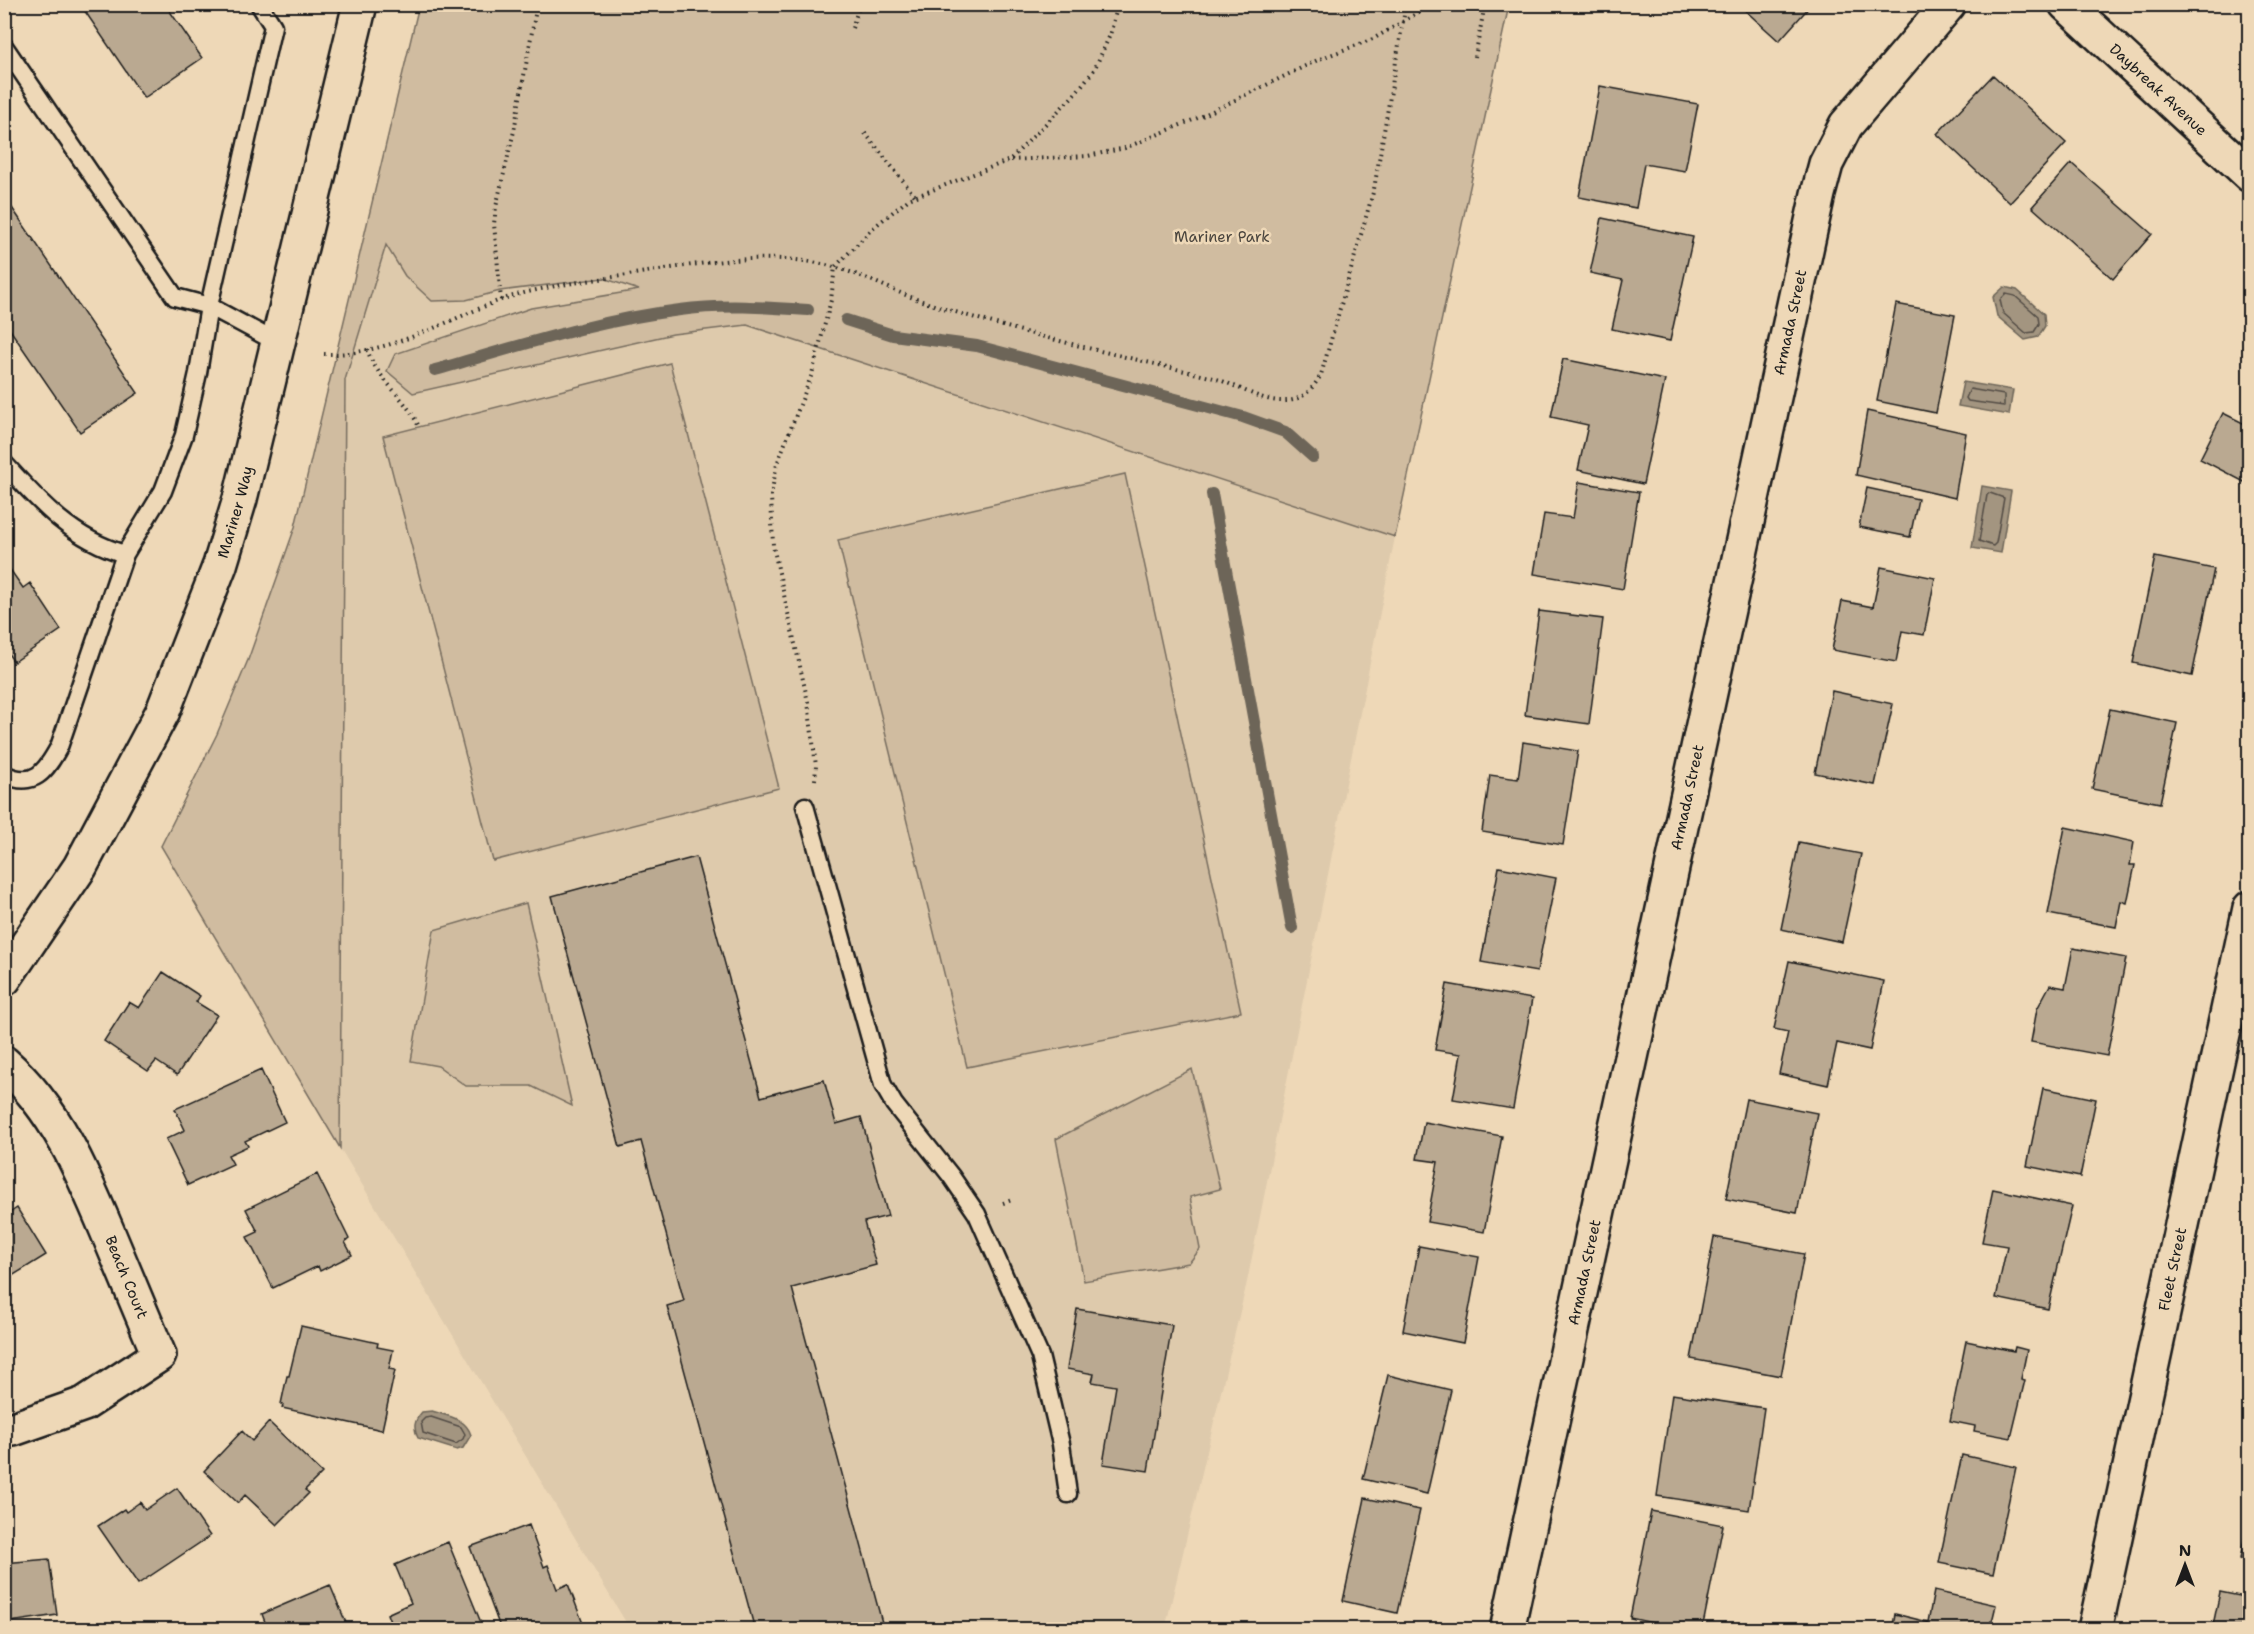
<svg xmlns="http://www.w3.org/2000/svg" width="2254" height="1634" viewBox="0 0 2254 1634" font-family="'Shantell Sans',sans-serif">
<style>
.built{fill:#decaac}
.green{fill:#d0bca0;stroke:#766c5e;stroke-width:1.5}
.water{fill:#a39580;stroke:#6d6558;stroke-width:1.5}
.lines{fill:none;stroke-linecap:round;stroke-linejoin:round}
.shore{stroke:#524c44;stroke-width:1.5}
.stream{stroke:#6d6558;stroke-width:12}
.building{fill:#baa991;stroke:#1c1c1c;stroke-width:1.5}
.lane-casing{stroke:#1c1c1c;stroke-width:21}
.street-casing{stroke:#1c1c1c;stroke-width:38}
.secondary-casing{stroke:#1c1c1c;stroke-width:38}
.path{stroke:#1c1c1c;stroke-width:4;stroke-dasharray:1.5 4.5;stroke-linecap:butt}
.lane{stroke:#eed8b7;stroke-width:16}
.street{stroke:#eed8b7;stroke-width:33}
.secondary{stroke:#eed8b7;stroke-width:33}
.labels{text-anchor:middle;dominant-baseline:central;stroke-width:5;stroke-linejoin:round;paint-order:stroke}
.street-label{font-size:15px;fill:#1c1c1c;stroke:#eed8b7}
.park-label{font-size:15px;fill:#49443d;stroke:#eed8b7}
</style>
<rect width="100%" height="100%" fill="#eed8b7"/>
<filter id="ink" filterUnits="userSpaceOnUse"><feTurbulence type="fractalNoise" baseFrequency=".0167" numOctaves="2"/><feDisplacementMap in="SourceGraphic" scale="12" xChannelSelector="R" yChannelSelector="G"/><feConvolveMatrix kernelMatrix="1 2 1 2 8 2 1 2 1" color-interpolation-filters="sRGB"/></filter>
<g filter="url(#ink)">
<!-- built -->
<path class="built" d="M396,211L1395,537L1247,1282L1165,1629H630L340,1148L345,380Z"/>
<!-- green -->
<path class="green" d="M419,5H1509L1395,537L747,325L673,334L413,393L387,371L395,354L531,308L639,290L603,278L500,291L466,300L432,301L405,276L386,245L345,380L340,1148L161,846L217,734L248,660L295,527Z
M670,363L779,788L493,861L383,436Z
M1125,474L1241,1012L967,1067L838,540Z
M526,903L572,1106L531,1086H466L438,1066L411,1061L434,930Z
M1192,1069L1220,1189L1190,1197L1200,1249L1189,1263L1084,1281L1056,1139Z"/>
<!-- water -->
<path class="water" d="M2004,287L2017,290L2044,314L2045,326L2038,337L2025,340L1997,316L1993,297Z
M1963,382L2013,390L2009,415L1958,406Z
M1982,486L2011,491L2001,553L1972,548Z
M432,1411C447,1416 466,1418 471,1435L463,1448L457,1450L418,1438C413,1427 414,1421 422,1412Z"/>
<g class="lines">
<!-- shore -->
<path class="shore" d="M2006,294L2015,296L2038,316L2039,324L2034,332L2026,333L2003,313L2000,300Z
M1970,389L2004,395V406L1968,401L1966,398Z
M1990,493L2004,498L1996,543L1993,546L1979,541L1987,495Z
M431,1417L461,1427L465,1434L463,1439L456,1444L423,1433L421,1422L425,1418Z"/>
<!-- stream -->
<path class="stream" d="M846,320L893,335L977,346L1243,417L1285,432L1313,457
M435,370C516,347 597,320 680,310C722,304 766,307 808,310
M1212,494L1292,928"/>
</g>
<!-- building -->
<path class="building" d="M80,4H165L202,58L144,98Z
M1738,4H1812L1779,41Z
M1993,75L2066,143L2010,203L1937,134Z
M1600,86L1698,104L1685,171L1644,164L1636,208L1579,197Z
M2071,163L2152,234L2113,279L2032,207Z
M8,202L138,393L80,432L4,321V204Z
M1602,218L1693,237L1670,341L1612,329L1623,280L1590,273Z
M1896,304L1955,315L1936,413L1877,401Z
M1563,359L1665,380L1643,484L1578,470L1588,425L1551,417Z
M1867,411L1966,433L1955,498L1856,475Z
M2223,413L2245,424L2250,414V485L2200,459Z
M1579,482L1639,492L1623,589L1534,574L1544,514L1573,518Z
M1867,488L1918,499L1910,537L1859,527Z
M2155,557L2214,569L2192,676L2133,663Z
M4,561L23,588L30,583L61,630L14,662L4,648Z
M1881,567L1935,578L1924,635L1902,631L1896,662L1832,650L1842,601L1873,607Z
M1539,611L1603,619L1589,724L1525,715Z
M1832,691L1893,704L1875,785L1815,773Z
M2110,709L2177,723L2160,803L2092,789Z
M1523,742L1578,751L1563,845L1482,832L1490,775L1518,779Z
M2065,827L2134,842L2130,865H2135L2127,903L2121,901L2116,927L2048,914Z
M1799,842L1861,854L1842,942L1781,929Z
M696,857L761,1097L824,1080L836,1124L861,1117L888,1216L864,1222L876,1265L792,1288L884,1630H822L820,1624L799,1630H755L667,1306L684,1301L641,1141L620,1147L552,896Z
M1499,867L1556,878L1537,972L1481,962Z
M2073,948L2126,958L2107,1056L2031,1042L2037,1009L2050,985L2065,988Z
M1789,961L1884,981L1870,1050L1837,1043L1828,1085L1779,1074L1788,1032L1774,1029Z
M163,972L200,996L196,1002L217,1015L177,1075L156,1061L148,1071L104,1041L129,1002L139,1008Z
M1447,984L1532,999L1513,1109L1453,1099L1461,1054L1435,1050Z
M261,1070L285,1122L245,1141L248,1146L228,1155L233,1164L188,1185L166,1139L185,1130L175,1109Z
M2043,1088L2096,1099L2080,1177L2027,1166Z
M1746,1099L1817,1113L1797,1213L1726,1199Z
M1424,1122L1502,1136L1484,1232L1427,1222L1438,1162L1417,1159Z
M317,1174L349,1239L345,1242L352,1255L320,1271L318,1266L273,1288L247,1237L258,1232L246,1209Z
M1993,1189L2072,1206L2048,1309L1996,1298L2007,1246L1982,1242Z
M4,1207L8,1214L17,1208L46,1255L4,1281Z
M1714,1237L1804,1254L1781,1376L1691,1359Z
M1419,1246L1479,1257L1463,1343L1403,1331Z
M1077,1309L1172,1325L1148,1471L1103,1464L1116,1386L1092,1382L1094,1374L1067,1369Z
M301,1326L378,1343L377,1347L393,1350L389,1369L395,1370L382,1430L282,1408L283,1404H281L287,1376H289Z
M1966,1341L2014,1351L2015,1347L2027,1350L2021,1379L2025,1380L2011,1438L1974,1431L1975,1426L1950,1421Z
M1388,1375L1451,1390L1427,1494L1363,1479Z
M1672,1394L1764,1408L1749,1510L1657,1496Z
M269,1422L322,1473L305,1490L309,1493L277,1525L245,1495L238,1503L204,1471L242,1431L252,1441Z
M1962,1455L2016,1467L1993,1574L1939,1563Z
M177,1488L210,1536L138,1584L98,1526L124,1509L126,1512L140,1502L145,1510Z
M1365,1498L1420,1510L1397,1613L1343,1601Z
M1651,1511L1723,1525L1702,1630H1684L1630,1618Z
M2250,1511V1561L2240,1559Z
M529,1525L544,1567L548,1565L557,1589L568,1584L585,1629L501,1630L470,1547Z
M448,1542L484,1630H393L387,1614L411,1603L395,1565Z
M49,1559L57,1615L4,1623V1563Z
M330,1585L349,1630H268L262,1614Z
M1934,1591L1996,1605L1990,1630H1892L1895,1614L1928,1622Z
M2220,1592L2250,1598V1630H2212Z"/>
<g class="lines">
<defs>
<path id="lane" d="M4,46L175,297L209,306L278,343
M4,463C40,503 72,539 125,554
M4,774C34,789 46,771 59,747L125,554L163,491L184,435L198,373L209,306L273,26L259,4
M805,806L883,1085L894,1104L951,1176L977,1214L1040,1356L1061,1444L1068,1494"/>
<g id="street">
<path id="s1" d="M2066,4L2250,175"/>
<path id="s2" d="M4,1063C56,1109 82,1171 108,1233C125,1274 142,1315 159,1355L84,1404L13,1429"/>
<path id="s3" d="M1507,1630L1818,194L1826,164L1846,125L1949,4"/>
<path id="s4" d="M2095,1630L2250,908"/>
</g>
<g id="secondary">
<path id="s5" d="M4,979L80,867L163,711L220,565L240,499L360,4"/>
</g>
</defs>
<!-- lane casing -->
<use href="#lane" class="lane-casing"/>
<!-- street casing -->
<use href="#street" class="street-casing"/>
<!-- secondary casing -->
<use href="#secondary" class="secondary-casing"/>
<!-- path -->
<path class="path" d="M852,28L860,4
M1475,57L1485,4
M865,133L916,197
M1011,160L1088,156L1125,148L1200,117L1322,58L1373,39L1433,4
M501,300L494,224L496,207L514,131L537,4
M367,349C377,380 406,397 419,427
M324,354C386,356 443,322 498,301C537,287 580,282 621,276C689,266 767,248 834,267C864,275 892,291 922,301C1016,333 1114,354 1210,377C1234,383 1260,402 1284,401C1302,401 1312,390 1321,375L1374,189L1406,4
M815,780L816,766L808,702L773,546L771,495L777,464L812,374L831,300L835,267L874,227L909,199L1010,160L1074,95L1094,70L1110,35L1118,4
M1003,1203L1012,1200"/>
<!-- lane -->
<use href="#lane" class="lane"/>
<!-- street -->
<use href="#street" class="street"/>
<!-- secondary -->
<use href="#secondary" class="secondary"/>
</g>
</g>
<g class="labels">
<!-- street labels -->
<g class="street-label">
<text stroke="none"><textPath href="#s1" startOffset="126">Daybreak Avenue</textPath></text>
<text stroke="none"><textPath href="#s3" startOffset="1338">Armada Street</textPath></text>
<text stroke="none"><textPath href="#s5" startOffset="524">Mariner Way</textPath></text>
<text stroke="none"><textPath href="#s3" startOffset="852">Armada Street</textPath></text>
<text stroke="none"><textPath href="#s4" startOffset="369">Fleet Street</textPath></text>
<text stroke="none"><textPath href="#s3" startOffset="366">Armada Street</textPath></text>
<text stroke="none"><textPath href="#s2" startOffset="249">Beach Court</textPath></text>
</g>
<!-- park labels -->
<g class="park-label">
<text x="1222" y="237">Mariner Park</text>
</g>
</g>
<!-- margin -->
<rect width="2254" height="1634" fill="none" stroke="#eed8b7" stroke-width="24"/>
<rect x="12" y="12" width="2230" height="1610" fill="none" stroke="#1c1c1c" stroke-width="2" filter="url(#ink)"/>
<!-- north arrow -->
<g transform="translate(2185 1565)" stroke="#eed8b7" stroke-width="4.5" paint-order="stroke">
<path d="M0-4.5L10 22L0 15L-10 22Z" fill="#1c1c1c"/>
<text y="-9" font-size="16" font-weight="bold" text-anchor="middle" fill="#1c1c1c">N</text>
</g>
</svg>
